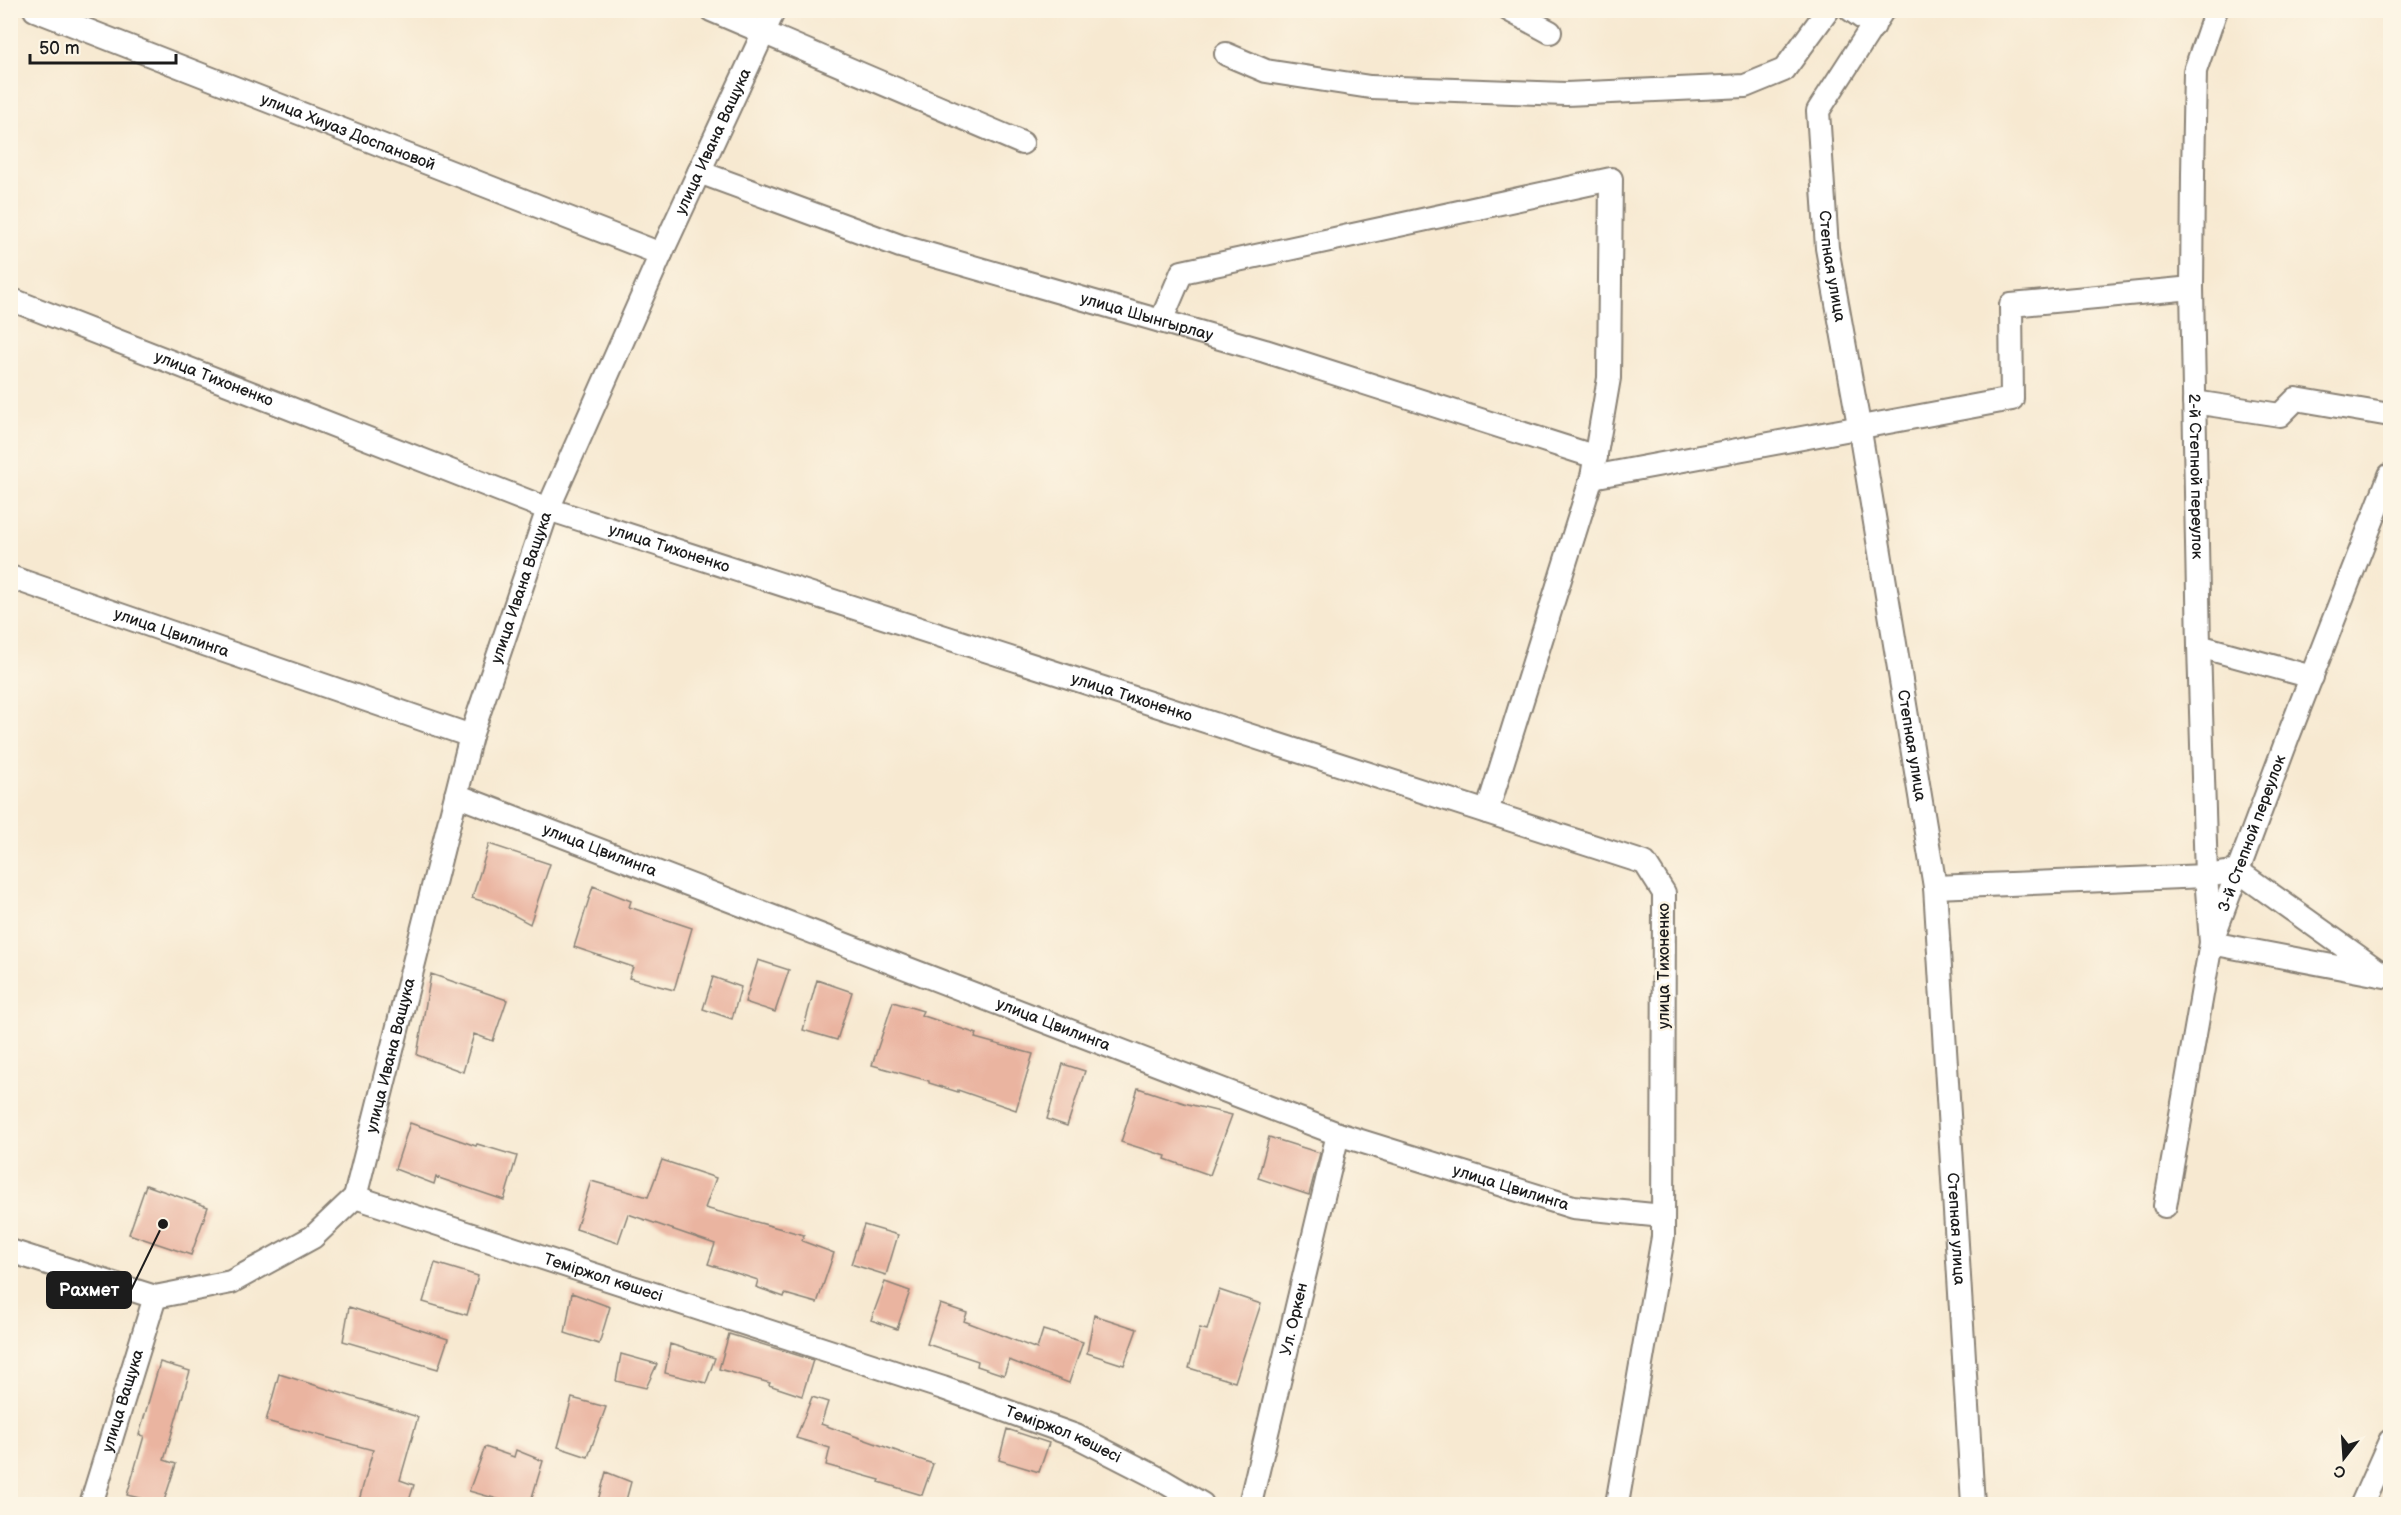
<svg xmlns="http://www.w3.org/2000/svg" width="2401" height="1515" viewBox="0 0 2401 1515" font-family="'Balsamiq Sans',sans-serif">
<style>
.building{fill:#eab4a0}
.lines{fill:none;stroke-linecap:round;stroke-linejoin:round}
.minor-casing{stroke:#8a8276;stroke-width:26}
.minor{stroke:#fff;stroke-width:22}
.labels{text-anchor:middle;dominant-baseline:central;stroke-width:5;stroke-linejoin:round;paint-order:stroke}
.street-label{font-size:16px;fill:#1c1c1c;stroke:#fcf5e5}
.leader{fill:none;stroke:#1c1c1c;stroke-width:2}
.callout-dot{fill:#1c1c1c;stroke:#fcf5e5;stroke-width:2}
.callout{fill:#1c1c1c;stroke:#1c1c1c;stroke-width:2}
.callout-label{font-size:18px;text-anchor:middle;font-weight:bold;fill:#fff}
</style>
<rect width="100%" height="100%" fill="#fcf5e5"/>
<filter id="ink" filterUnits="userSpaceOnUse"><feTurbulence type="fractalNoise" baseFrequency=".0167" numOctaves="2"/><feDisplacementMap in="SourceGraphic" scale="12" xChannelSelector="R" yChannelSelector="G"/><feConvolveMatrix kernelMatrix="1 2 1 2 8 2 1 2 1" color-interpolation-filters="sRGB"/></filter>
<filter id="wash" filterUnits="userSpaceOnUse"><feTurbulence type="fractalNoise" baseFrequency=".008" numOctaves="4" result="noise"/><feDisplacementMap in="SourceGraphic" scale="24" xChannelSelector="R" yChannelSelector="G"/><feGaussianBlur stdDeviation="1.35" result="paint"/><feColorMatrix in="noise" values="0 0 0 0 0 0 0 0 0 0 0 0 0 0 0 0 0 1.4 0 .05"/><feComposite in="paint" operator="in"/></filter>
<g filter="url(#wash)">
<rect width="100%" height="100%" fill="#f7e9d1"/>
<g id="blocks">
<!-- building -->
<path class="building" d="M489,844L550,864L530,924L495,905L472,898Z
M593,886L631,901L629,907L692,928L674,990L629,978L633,967L574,947Z
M758,960L789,970L775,1012L745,1002Z
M431,974L507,1000L493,1041L474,1034L463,1072L417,1055Z
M713,977L741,987L732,1019L703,1009Z
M817,980L852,992L837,1040L803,1030Z
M893,1002L923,1011L921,1015L977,1034L975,1038L1033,1054L1016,1110L958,1090V1092L929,1083V1081L872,1065Z
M1063,1064L1085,1071L1067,1126L1047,1119Z
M1138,1088L1184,1103L1232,1115L1210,1175L1165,1159L1166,1156L1121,1142Z
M410,1123L476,1146L477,1144L517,1156L504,1200L436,1177L434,1184L395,1169Z
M1269,1137L1320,1153L1309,1195L1258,1178Z
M662,1160L716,1178L705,1208L804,1235L802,1241L834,1253L817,1303L785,1294L784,1297L756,1287L758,1280L708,1264L715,1244L628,1214L618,1243L576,1229L591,1181L648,1197Z
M146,1185L208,1207L191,1255L129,1234Z
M864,1225L898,1235L886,1275L851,1264Z
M435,1263L478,1276L467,1315L423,1302Z
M885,1282L910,1291L897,1329L871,1320Z
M1219,1290L1261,1304L1235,1382L1189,1368L1200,1328L1207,1330Z
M572,1293L610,1307L599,1344L565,1333Z
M940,1304L967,1313L964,1321L1037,1349L1043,1330L1083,1342L1069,1383L1009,1360L1004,1375L977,1366L978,1361L927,1344Z
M349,1307L448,1339L438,1369L343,1341Z
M1094,1315L1137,1329L1124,1365L1087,1353Z
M729,1334L813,1360L802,1396L769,1385L770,1383L719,1369Z
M670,1344L715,1358L706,1383L665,1373Z
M621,1354L657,1364L646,1388L616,1381Z
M160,1362L190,1371L164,1460L176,1464L163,1504L127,1495L144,1436L139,1435Z
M279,1374L418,1417L400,1480L414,1485L408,1504H358L373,1450L266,1421Z
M812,1397L828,1402L821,1424L933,1464L922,1495L879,1482L880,1480L826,1465L830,1448L796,1438Z
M572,1398L606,1407L588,1457L558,1447Z
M1007,1429L1049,1443L1039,1472L999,1460Z
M485,1447L514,1457L516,1450L543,1461L530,1504H515L469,1491Z
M606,1472L631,1482L625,1504H597Z"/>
</g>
</g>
<g filter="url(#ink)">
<use href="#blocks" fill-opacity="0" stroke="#8a8276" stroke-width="1.5"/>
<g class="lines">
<defs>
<g id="minor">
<path id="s1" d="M35,10L661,254"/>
<path d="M711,10L1022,143"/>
<path d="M1509,10L1550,32"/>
<path d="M1851,10L1874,26"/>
<path id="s2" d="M1883,10L1818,111L1827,248L1859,425L1935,887L1973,1504"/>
<path id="s3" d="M2216,10L2195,71L2193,174L2192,288L2199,646L2206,876L2211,943L2390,977"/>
<path d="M1226,54L1266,71L1370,87L1566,94L1745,86L1784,70L1828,10"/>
<path id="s4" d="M699,172L900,246L1265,351L1596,457"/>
<path id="s5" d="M10,299L548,509L1645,863L1664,893L1663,1237L1617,1504"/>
<path d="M1161,321L1182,272L1611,179L1609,378L1592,477L1487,812"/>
<path d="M2194,402L2280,415L2296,399L2390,415"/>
<path d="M1592,477L2012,399L2011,305L2192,288"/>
<path id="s6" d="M10,577L471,736"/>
<path d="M2199,646L2312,677"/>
<path id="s7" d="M456,795L1338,1134L1573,1207L1663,1216"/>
<path d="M1935,887L2206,876L2238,871L2381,973"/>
<path id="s8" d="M355,1197L471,736L548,509L661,254L774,10"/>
<path id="s9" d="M355,1197L943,1388L1076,1436L1158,1478L1202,1504"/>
<path id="s10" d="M2165,1206L2211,943L2288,737L2390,475"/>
<path d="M10,1251L155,1297L231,1282L313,1237L355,1197"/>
<path id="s11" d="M91,1504L155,1297"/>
<path id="s12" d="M1250,1504L1338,1134"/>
<path d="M2362,1504L2390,1441"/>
</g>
</defs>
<!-- minor casing -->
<use href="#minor" class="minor-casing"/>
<!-- minor -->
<use href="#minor" class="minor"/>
</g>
</g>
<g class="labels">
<!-- street labels -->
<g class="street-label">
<text stroke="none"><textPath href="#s1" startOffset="336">улица Хиуаз Доспановой</textPath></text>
<text stroke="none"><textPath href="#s8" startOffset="1118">улица Ивана Ващука</textPath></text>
<text stroke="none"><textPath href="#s2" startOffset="276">Степная улица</textPath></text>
<text stroke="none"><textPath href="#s4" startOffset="471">улица Шынгырлау</textPath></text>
<text stroke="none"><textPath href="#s5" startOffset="219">улица Тихоненко</textPath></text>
<text stroke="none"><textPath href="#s3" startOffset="470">2-й Степной переулок</textPath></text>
<text stroke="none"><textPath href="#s5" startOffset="705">улица Тихоненко</textPath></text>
<text stroke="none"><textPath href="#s8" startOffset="632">улица Ивана Ващука</textPath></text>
<text stroke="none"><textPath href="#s6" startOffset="171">улица Цвилинга</textPath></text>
<text stroke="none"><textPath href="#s5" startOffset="1191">улица Тихоненко</textPath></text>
<text stroke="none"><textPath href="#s2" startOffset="762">Степная улица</textPath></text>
<text stroke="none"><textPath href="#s10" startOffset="384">3-й Степной переулок</textPath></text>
<text stroke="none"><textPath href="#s7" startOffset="154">улица Цвилинга</textPath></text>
<text transform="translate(1664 966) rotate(-90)">улица Тихоненко</text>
<text stroke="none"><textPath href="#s7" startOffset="640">улица Цвилинга</textPath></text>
<text stroke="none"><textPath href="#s8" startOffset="146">улица Ивана Ващука</textPath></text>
<text stroke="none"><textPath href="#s7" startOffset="1126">улица Цвилинга</textPath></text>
<text stroke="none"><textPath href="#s2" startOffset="1248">Степная улица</textPath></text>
<text stroke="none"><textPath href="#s9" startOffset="261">Теміржол көшесі</textPath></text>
<text stroke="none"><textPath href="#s12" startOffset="190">Ул. Оркен</textPath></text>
<text stroke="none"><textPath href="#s11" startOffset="108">улица Ващука</textPath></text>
<text stroke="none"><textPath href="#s9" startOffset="747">Теміржол көшесі</textPath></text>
</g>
</g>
<!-- callouts -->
<path class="leader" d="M163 1224L131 1290"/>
<circle class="callout-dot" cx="163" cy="1224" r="6"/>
<rect class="callout" x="47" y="1272" width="84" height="36" rx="6"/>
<g class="callout-label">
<text x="89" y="1296">Рахмет</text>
</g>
<!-- margin -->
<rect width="2401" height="1515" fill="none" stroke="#fcf5e5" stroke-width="36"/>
<!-- north arrow -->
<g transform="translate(2344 1458) rotate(197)" stroke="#fcf5e5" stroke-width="4.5" paint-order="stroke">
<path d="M0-4.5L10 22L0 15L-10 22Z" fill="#1c1c1c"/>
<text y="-9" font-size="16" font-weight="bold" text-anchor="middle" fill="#1c1c1c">С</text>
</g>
<!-- scale -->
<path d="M30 54v9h146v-9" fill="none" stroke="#1c1c1c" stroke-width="3"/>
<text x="39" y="54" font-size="18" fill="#1c1c1c" stroke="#fcf5e5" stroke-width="4.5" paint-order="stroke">50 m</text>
</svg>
